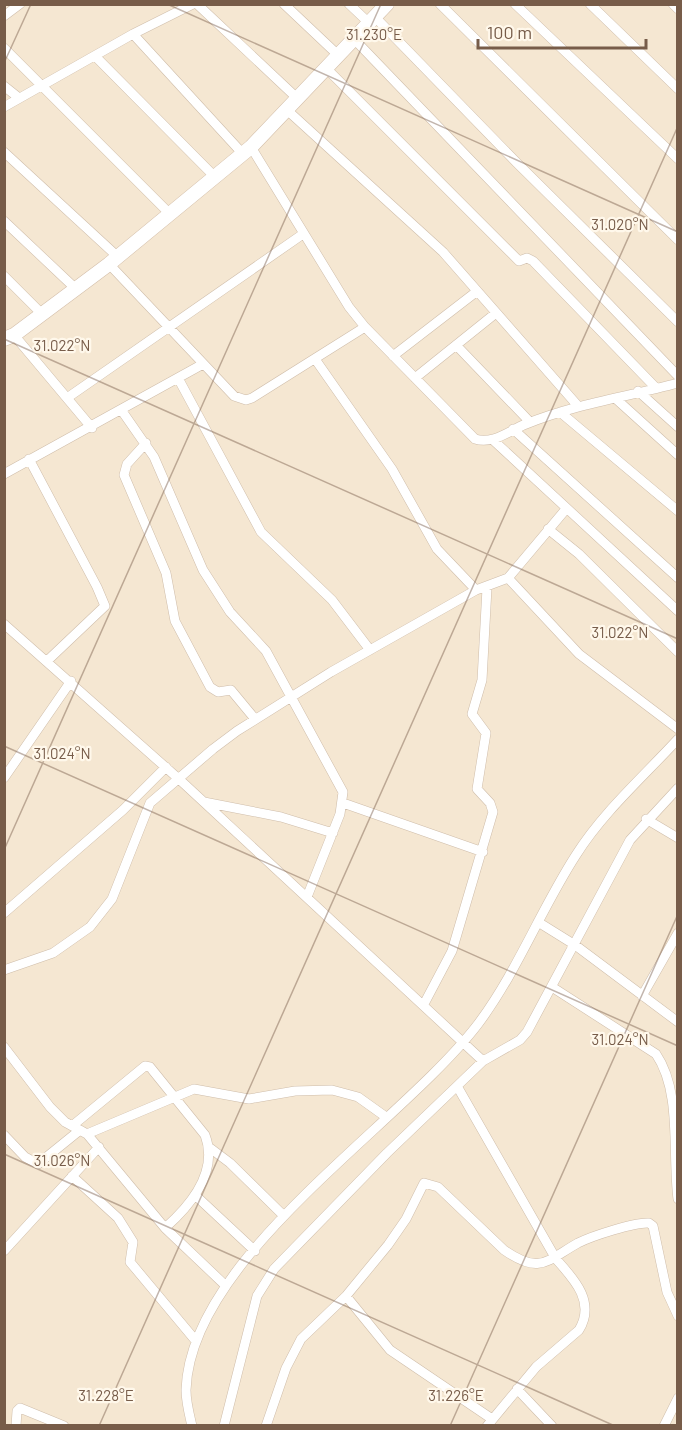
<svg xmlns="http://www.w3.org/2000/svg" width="682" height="1430" viewBox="0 0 682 1430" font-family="Barlow,sans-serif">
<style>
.residential{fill:#f5e7d2}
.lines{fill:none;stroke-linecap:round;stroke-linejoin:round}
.street-casing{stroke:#cfbdaa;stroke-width:10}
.secondary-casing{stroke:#d4bfaa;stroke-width:15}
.street{stroke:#fff;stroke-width:9}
.secondary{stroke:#fff;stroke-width:14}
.ticks{fill:none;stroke:#775c49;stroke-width:1.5;stroke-opacity:0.45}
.ticks-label{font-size:15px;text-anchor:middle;fill:#775c49;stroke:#fff8eb;stroke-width:4.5;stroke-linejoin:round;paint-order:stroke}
</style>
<rect width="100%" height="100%" fill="#fdf5e4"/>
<!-- residential -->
<path class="residential" d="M5,5H677V1425H5Z"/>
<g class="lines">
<defs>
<path id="street" d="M197,4L298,99
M284,4L338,55
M349,4L369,23
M440,4L678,240
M515,4L678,159
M590,4L678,89
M673,4L678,9
M4,16L20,4
M375,17L517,163L678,322
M133,34L243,154
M353,38L678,376
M4,48L171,215
M95,56L214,176
M326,68L519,261L527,258L533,261L656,388
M4,86L19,98
M4,107L133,34L193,4
M287,110L443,252L578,406
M251,147L349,307L365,327L475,439C493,445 510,430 526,424C575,404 627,397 678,383
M4,152L118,257
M4,221L76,289
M109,264L234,396L246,400L252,398L365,327
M4,276L42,314
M14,335L92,428
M456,345L530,422
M393,356L476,292
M315,359L392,469L437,549L476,590
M178,378L261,532L332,600L370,650
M415,378L496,313
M638,391L678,427
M67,398L303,234
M615,398L678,455
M122,411L154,457L203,570L230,612L266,651L343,792L340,814L307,897
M560,412L678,511
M513,429L678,578
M493,440L678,611
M146,443L127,464L124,475L166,573L175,621L210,687L218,692L231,690L255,719
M29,459L97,587L105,606L47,661
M4,474L203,364
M548,529L579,554L678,652
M508,578L579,654L678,729
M4,624L180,780L483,1061
M4,778L71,681
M204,802L281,817L333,833
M343,803L483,852
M646,819L678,838
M4,913L123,810L166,767
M538,922L575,945L678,1022
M4,970L53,953L90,927L112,899L150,803L213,749L237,731L331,672L476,590L508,578L566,509
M552,987L656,1054C682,1092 672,1153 678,1199
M642,996L678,933
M424,1004L452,951L493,812L490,803L477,789L486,733L472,714L482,680L487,588
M4,1047L50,1107L65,1122L87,1134L165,1228L225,1285
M457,1086L556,1259C574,1279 596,1302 579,1330L536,1367L487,1426
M72,1126L145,1066L150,1067L205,1135C219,1172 191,1205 165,1228
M87,1134L194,1089L249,1099L295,1091L332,1090L358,1097L386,1117
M4,1135L25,1157L38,1164L80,1130
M210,1148L230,1163L284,1216
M72,1176L118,1218L133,1242L130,1262L196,1341
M195,1195L255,1251
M4,1251L99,1147
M346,1296L390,1350L492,1419
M517,1389L552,1426
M16,1426L17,1411L20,1408L64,1426
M192,1426C189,1413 186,1402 186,1390C190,1257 401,1125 478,1024C517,972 541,909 576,855C603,812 644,776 678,739
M224,1426L257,1296L274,1269L387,1153L457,1086L483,1061L520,1040L527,1032L630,840L678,788
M266,1426L286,1368L301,1339L346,1296L388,1245L406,1219L424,1183L438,1187L504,1250C540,1275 546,1261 578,1243C592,1236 635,1222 649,1223L653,1226L667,1292L678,1316
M664,1426L678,1398"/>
<path id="secondary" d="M4,339L14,335L109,264L251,147L387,4"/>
</defs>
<!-- street casing -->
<use href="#street" class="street-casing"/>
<!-- secondary casing -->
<use href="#secondary" class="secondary-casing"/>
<!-- street -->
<use href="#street" class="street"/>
<!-- secondary -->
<use href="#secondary" class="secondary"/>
</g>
<!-- ticks -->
<path class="ticks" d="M167,4L678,232M4,63L31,4M4,339L678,639M4,746L678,1046M4,850L381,4M4,1154L615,1426M99,1426L678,126M450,1426L678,914"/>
<g class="ticks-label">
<text x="374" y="40">31.230°E</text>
<text x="620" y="230">31.020°N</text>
<text x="62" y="351">31.022°N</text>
<text x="620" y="638">31.022°N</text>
<text x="62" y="759">31.024°N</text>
<text x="620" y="1045">31.024°N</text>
<text x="62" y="1166">31.026°N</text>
<text x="106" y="1401">31.228°E</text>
<text x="456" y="1401">31.226°E</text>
</g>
<!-- border -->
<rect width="682" height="1430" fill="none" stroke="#775c49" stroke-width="12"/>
<!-- scale -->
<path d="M478 39v9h168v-9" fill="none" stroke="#775c49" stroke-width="3"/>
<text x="487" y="39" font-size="18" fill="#775c49" stroke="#fff8eb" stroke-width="4.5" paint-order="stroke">100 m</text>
</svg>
